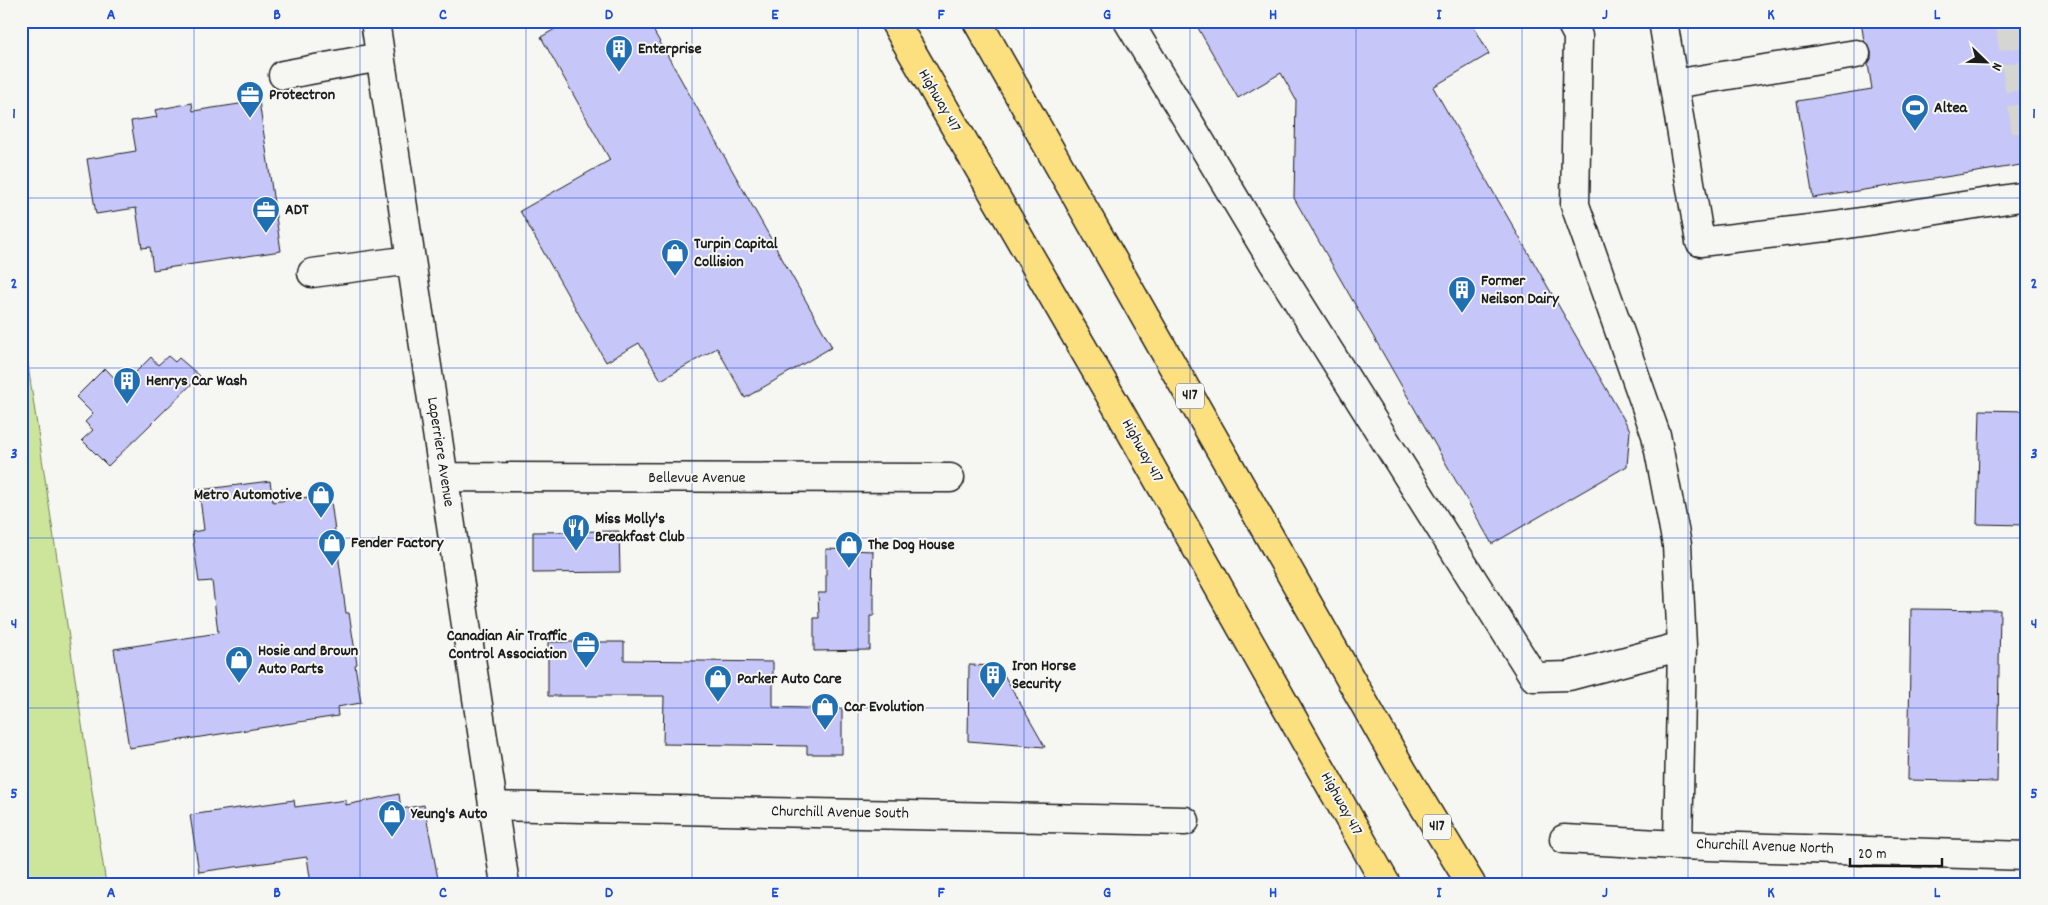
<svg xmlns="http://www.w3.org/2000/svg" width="2048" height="905" viewBox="0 0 2048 905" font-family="Dekko,sans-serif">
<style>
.green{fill:#cde59a;stroke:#74805b}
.building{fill:#c6c6f9;stroke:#1c1c1c}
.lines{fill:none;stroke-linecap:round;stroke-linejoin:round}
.minor-tunnel{stroke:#d5d5d2;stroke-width:28;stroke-dasharray:28 14;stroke-linecap:butt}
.minor-casing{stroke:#1c1c1c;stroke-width:31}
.highway-casing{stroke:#1c1c1c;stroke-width:31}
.minor{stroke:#f6f6f2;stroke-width:28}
.highway{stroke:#fce080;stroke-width:28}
.grid{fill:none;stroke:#1d4ed8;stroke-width:1;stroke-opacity:0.55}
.labels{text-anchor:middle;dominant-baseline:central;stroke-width:4;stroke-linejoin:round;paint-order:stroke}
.shield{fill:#f6f6f2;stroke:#5d5d5c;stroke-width:1}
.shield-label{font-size:15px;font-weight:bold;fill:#1c1c1c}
.poi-label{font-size:16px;font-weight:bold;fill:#1c1c1c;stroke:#f6f6f2;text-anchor:start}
.street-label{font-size:16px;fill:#1c1c1c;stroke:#f6f6f2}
.neatline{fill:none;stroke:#1d4ed8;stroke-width:2}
.grid-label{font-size:16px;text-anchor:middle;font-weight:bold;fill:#1d4ed8}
</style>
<rect width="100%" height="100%" fill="#f6f6f2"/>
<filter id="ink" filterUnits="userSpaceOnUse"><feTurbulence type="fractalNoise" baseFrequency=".02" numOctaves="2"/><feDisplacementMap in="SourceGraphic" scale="10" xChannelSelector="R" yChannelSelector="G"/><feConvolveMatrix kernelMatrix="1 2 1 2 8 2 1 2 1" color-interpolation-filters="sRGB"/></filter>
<g filter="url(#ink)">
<!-- green -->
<path class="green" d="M21,319L106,884H21Z"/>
<!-- building -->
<path class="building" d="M569,21H648L832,347L745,398L717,348L661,380L639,343L606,362L520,211L610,160L541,37Z
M1194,21H1471L1489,54L1433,87L1630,430L1627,466L1492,544L1294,198L1296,100L1281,73L1238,98Z
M1861,21H2027V164L1813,198L1797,101L1872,89L1868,64L1871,59V52L1868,45L1864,41Z
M259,101L281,251L153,270L150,247L142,248L136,208L96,214L87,159L136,151L131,121L157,117L155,110L192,103L193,111Z
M168,356L175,362L179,358L200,376L108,466L82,440L93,430L85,422L93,414L76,397L105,368L122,386L151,357L158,365Z
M1980,410L2027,411V525L1977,524Z
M270,481L273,502L330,494L346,613H349L357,664L355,665L361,703L337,707L338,716L129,748L114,649L218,633L212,581L199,582L192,532L204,530L199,490Z
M619,531L620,572L533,573V532Z
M826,549L873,551L872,594H874V616H870V650L814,651V618H819L818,593H826Z
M1911,609L2000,610L1997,782L1908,780Z
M548,642H624V660L773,662V707L842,709V754H807V746L663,744L664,696H548Z
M969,665L999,666L1045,747L968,741Z
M399,794L401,809L424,805L439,884H311L307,857L199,872L190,815L294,800L295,807L346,800V805Z"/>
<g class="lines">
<!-- minor-tunnel -->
<path class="minor-tunnel" d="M2009,21L2027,139"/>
<defs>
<path id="minor" d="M375,21L505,884
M1128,21L1273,262L1534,677L1569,676L1682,646L1677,545L1656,435L1575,205L1578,36L1570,21
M1663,21L1700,242L1835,226L2027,196
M283,75L380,57
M1674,84L1856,54
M312,273L411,260
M444,477L950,478
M494,806L1185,821
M1564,839L1678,845L2027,856
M1678,845L1682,646"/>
<path id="highway" d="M894,21L1121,414L1386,884
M977,21L1402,770L1471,884"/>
</defs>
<!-- minor casing -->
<use href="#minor" class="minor-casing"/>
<!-- highway casing -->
<use href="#highway" class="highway-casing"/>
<!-- minor -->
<use href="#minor" class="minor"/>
<!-- highway -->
<use href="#highway" class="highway"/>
</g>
</g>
<!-- grid -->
<path class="grid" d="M194,21V884M360,21V884M526,21V884M692,21V884M858,21V884M1024,21V884M1190,21V884M1356,21V884M1522,21V884M1688,21V884M1854,21V884M21,198H2027M21,368H2027M21,538H2027M21,708H2027"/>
<!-- icons -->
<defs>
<symbol id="building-pin" viewBox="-11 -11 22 30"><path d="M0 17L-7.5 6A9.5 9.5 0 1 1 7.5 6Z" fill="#1f6fb2" stroke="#f6f6f2"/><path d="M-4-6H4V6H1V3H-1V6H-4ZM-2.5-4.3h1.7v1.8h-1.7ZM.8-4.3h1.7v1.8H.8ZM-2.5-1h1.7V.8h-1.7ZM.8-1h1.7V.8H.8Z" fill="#fff"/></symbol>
<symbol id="office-pin" viewBox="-11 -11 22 30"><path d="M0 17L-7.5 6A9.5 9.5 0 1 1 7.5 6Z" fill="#1f6fb2" stroke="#f6f6f2"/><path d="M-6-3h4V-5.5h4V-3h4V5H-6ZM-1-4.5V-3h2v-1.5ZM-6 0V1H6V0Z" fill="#fff"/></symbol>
<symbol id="stadium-pin" viewBox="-11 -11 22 30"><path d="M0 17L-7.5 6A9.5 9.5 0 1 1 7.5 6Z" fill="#1f6fb2" stroke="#f6f6f2"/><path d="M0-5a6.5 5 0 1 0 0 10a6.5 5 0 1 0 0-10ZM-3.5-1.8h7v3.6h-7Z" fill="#fff"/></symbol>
<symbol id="shop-pin" viewBox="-11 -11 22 30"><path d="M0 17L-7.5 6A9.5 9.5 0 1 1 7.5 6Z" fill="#1f6fb2" stroke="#f6f6f2"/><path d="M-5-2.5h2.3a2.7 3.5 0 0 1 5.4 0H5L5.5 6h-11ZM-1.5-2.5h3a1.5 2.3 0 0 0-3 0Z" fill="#fff"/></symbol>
<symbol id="restaurant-pin" viewBox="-11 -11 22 30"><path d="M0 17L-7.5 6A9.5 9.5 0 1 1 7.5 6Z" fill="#1f6fb2" stroke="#f6f6f2"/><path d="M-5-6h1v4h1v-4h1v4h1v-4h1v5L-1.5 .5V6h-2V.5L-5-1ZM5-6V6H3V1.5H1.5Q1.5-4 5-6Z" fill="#fff"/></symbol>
</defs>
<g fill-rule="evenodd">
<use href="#building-pin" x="603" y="33" width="32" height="43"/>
<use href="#office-pin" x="234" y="79" width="32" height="43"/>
<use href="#stadium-pin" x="1899" y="92" width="32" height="43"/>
<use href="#office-pin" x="250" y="194" width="32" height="43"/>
<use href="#shop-pin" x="659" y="237" width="32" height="43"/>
<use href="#building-pin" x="1446" y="274" width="32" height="43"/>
<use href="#building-pin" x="111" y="365" width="32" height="43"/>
<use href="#shop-pin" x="305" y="479" width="32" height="43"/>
<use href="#restaurant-pin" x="560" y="512" width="32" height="43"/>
<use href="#shop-pin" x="316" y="527" width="32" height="43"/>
<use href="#shop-pin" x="833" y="529" width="32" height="43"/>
<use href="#office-pin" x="570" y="629" width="32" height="43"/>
<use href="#shop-pin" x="223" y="644" width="32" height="43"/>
<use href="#building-pin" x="977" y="659" width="32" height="43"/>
<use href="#shop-pin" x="702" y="663" width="32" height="43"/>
<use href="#shop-pin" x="809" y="691" width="32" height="43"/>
<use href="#shop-pin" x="376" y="798" width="32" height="43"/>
</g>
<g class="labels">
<!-- shield labels -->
<g class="shield">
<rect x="1176" y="383.5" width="28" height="25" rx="4"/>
<rect x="1423" y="814.5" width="28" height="25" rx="4"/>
</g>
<g class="shield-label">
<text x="1190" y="396">417</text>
<text x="1437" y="827">417</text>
</g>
<!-- poi labels -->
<g class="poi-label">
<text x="638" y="49">Enterprise</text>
<text x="269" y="95">Protectron</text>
<text x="1934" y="108">Altea</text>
<text x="285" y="210">ADT</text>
<text x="694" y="244">Turpin Capital<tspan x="694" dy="18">Collision</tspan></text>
<text x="1481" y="281">Former<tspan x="1481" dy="18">Neilson Dairy</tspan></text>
<text x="146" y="381">Henrys Car Wash</text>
<text x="302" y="495" text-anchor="end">Metro Automotive</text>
<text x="595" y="519">Miss Molly's<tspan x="595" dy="18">Breakfast Club</tspan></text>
<text x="351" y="543">Fender Factory</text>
<text x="868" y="545">The Dog House</text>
<text x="567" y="636" text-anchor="end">Canadian Air Traffic<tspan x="567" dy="18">Control Association</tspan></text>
<text x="258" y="651">Hosie and Brown<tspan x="258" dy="18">Auto Parts</tspan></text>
<text x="1012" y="666">Iron Horse<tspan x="1012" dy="18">Security</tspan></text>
<text x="737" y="679">Parker Auto Care</text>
<text x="844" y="707">Car Evolution</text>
<text x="411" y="814">Yeung's Auto</text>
</g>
<!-- street labels -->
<g class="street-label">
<text transform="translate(939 101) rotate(60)">Highway 417</text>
<text transform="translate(1142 451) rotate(61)">Highway 417</text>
<text transform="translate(440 452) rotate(81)">Laperriere Avenue</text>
<text x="697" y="478">Bellevue Avenue</text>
<text transform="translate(1341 804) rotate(61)">Highway 417</text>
<text transform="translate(840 813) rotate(1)">Churchill Avenue South</text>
<text transform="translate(1765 847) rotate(2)">Churchill Avenue North</text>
</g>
</g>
<!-- margin -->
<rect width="2048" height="905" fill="none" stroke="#f6f6f2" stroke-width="55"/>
<!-- north arrow -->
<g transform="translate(1986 62) rotate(113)" stroke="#f6f6f2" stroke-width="4" paint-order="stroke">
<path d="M0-4L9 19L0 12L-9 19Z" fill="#1c1c1c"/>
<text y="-8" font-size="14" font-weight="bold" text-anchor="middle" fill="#1c1c1c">N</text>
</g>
<!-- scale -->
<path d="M1850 858v8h92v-8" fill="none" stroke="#1c1c1c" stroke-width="2.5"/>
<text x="1858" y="858" font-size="15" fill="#1c1c1c" stroke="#f6f6f2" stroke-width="4" paint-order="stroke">20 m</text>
<rect x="28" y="28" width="1992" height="850" class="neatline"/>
<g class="grid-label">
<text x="111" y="19">A</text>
<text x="277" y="19">B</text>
<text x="443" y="19">C</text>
<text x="609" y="19">D</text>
<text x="775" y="19">E</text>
<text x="941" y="19">F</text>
<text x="1107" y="19">G</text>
<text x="1273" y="19">H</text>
<text x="1439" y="19">I</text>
<text x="1605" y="19">J</text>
<text x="1771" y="19">K</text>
<text x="1937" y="19">L</text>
<text x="14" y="118">1</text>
<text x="2034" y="118">1</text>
<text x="14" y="288">2</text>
<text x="2034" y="288">2</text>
<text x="14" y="458">3</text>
<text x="2034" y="458">3</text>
<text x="14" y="628">4</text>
<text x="2034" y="628">4</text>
<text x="14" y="798">5</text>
<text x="2034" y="798">5</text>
<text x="111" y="897">A</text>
<text x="277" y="897">B</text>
<text x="443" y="897">C</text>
<text x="609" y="897">D</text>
<text x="775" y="897">E</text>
<text x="941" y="897">F</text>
<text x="1107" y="897">G</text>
<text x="1273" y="897">H</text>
<text x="1439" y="897">I</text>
<text x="1605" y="897">J</text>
<text x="1771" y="897">K</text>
<text x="1937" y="897">L</text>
</g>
</svg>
